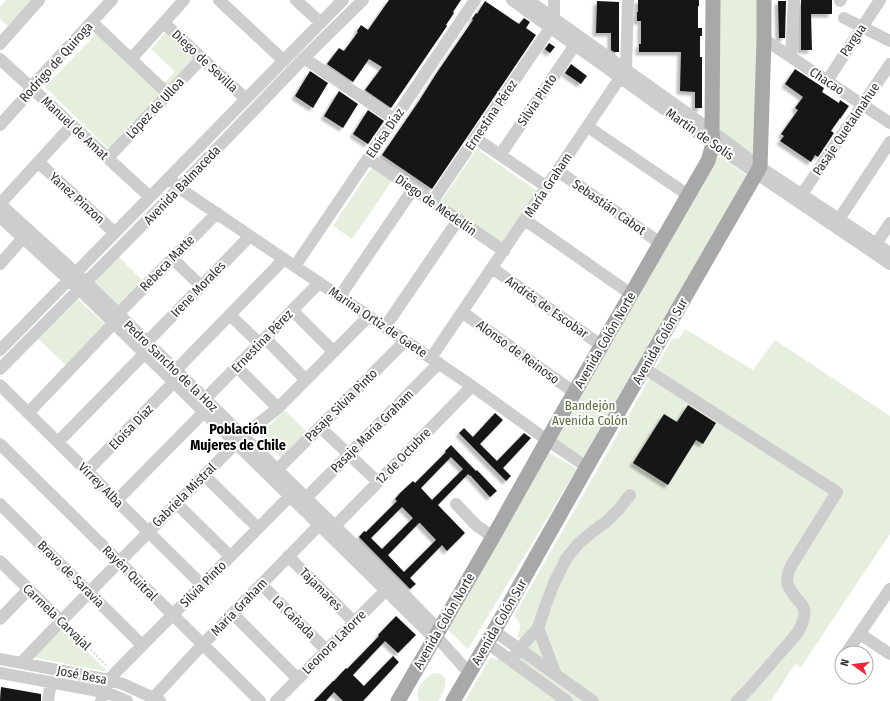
<svg xmlns="http://www.w3.org/2000/svg" width="890" height="701" viewBox="0 0 890 701" font-family="'Fira Sans Condensed',sans-serif">
<style>
.green{fill:#e6eedd}
.building{fill:#171717;fill-rule:evenodd;filter:url(#shadow)}
.lines{fill:none;stroke-linecap:round;stroke-linejoin:round}
.path{stroke:#cdcdcd;stroke-width:1.5;stroke-dasharray:2 2;stroke-linecap:butt}
.minor{stroke:#cdcdcd;stroke-width:12}
.major{stroke:#a8a8a8;stroke-width:15}
.labels{text-anchor:middle;dominant-baseline:central;stroke-width:4;stroke-linejoin:round;paint-order:stroke}
.street-label{font-size:13px;fill:#303030;stroke:#fff}
.park-label{font-size:13px;fill:#547039;stroke:#fff}
.neighbourhood-label{font-size:14px;font-weight:bold;fill:#000;stroke:#fff}
</style>
<defs>
<filter id="shadow"><feDropShadow dx="-3.5" dy="3.5" stdDeviation="1" flood-color="#0004"/></filter>
</defs>
<rect width="100%" height="100%" fill="#fff"/>
<!-- green -->
<path class="green" d="M6,0H31L8,26L0,19V7Z
M716,0H758L757,150L751,156L715,126Z
M168,30L196,57L168,87L164,83L175,72L151,49Z
M97,33L162,95L110,150L45,87Z
M477,149L537,191L501,243L441,201Z
M718,157L722,158L745,174L747,178L584,457L556,439L716,158Z
M372,167L392,181L352,239L333,226Z
M118,256L144,282L118,308L93,284Z
M77,298L105,324L66,365L38,339Z
M685,329L753,370L775,340L890,416V534L801,667L795,664L771,701H465L490,658C496,659 501,658 506,660L522,640L517,637C521,628 522,622 514,616L671,341L675,338L679,339Z
M285,410L308,433L282,459L259,436Z
M548,452L577,469L468,649L443,625Z
M62,627L108,672L32,657Z
M434,673C453,673 444,690 439,700L438,701H419C413,689 425,678 434,673Z"/>
<!-- building -->
<path class="building" d="M389,0H461L453,12L454,13L446,25L447,26L391,108L365,90L382,67L369,59L353,82L327,64L339,48L344,51L358,32L357,31L361,25L368,30Z
M638,0H699V6H698V28H702V36H700V57H702V108H695V92L680,91L681,52H639V44H641V21H637V12H638Z
M801,0H832V14H811L812,50H801Z
M485,1L519,24L524,18L530,22L526,28L536,35L432,189L382,155L419,101L436,74L473,20L472,19L476,13L477,14Z
M597,1L619,2V52H614L611,50V33H596Z
M778,1H786L785,38H779Z
M549,43L555,47L550,53L545,49Z
M571,64L587,76L581,84L565,73Z
M795,69L824,88L822,92L839,103L840,100L849,106L840,119V118L831,131L834,133L818,157L815,155L811,162L780,141L784,136L781,134L798,110L795,108L803,97L785,84Z
M310,71L328,83L313,108L295,96Z
M339,91L358,104L343,128L324,116Z
M368,110L384,121L368,144L353,134Z
M688,405L716,423L703,444L696,440L668,485L633,463L664,414L677,422Z
M495,413L503,420L480,444L497,461L524,433L531,438L503,468L511,476L506,481L459,433L464,428L473,437Z
M451,445L476,471L477,470L497,491L490,497L470,475V476L468,474L438,505L465,533L447,551L442,545L410,578L416,584L410,589L359,537L364,531L366,532L397,501L395,499L400,493L413,481L415,483L446,452L445,451ZM451,457L463,469L432,500L421,488ZM402,507L413,518L382,549L371,538ZM419,523H420L436,540L404,572L388,555Z
M396,616L416,635L398,653L385,641L353,675L364,686L393,656L399,662L363,701H343L334,692L326,701H314L333,681H334L346,668L347,669L379,636L378,635Z
M1,687L41,694V701H0Z"/>
<g class="lines">
<!-- path -->
<path class="path" d="M68,627L108,667"/>
<!-- minor -->
<path class="minor" d="M219,0L284,61
M296,0L321,23
M512,0L713,144L890,264
M528,0L712,131L760,167L890,253
M840,1L841,0
M844,18L890,41
M554,19V0
M92,22L168,94
M164,23L246,99
M764,39L890,123
M0,44L39,0
M791,57L794,0
M304,58L394,119
M0,59L150,197
M131,59L184,0
M827,81L880,0
M0,125L28,94L31,87L112,0
M72,125L0,204L86,282L393,583L432,623L436,630V636
M588,127L688,195
M475,138L547,187
M500,155L575,45
M108,158L202,58
M368,158L504,251
M38,162L115,233
M558,171L660,243
M169,178L179,188L472,386L547,440L587,467
M802,194L890,64
M432,202L550,28
M0,217L79,289L429,633L436,636L469,673
M839,219L890,142
M525,220L631,294
M876,244L890,223
M172,258L201,286
M0,264L23,238
M295,266L475,0
M492,268L602,346
M340,296L413,189
M292,310L334,352
M462,312L575,393
M118,314L217,213
M230,315L260,344
M385,327L458,220
M265,338L306,380
M147,342L250,236
M0,350L343,0
M431,358L626,69L628,0
M237,367L278,408
M644,368L837,492L791,566C784,581 787,587 797,599C800,602 803,605 804,609C805,613 804,618 803,621C800,633 788,644 780,653C766,669 753,686 737,701
M0,369L179,188L304,58L363,0
M176,370L284,259
M0,385L202,585
M205,399L319,283
M28,413L114,323
M320,427L378,482
M58,442L145,353
M0,444L260,701
M277,470L405,341
M87,471L174,382
M204,475L258,528
M306,498L439,363
M117,500L204,412
M176,503L230,556
M0,504L142,645
M456,504L476,525L493,537
M335,526L472,386
M288,556L354,622
M0,561L61,621
M261,584L326,650
M233,614L298,679
M0,619L29,589
M538,628L556,675
M494,631L593,701
M860,634L890,654
M487,643L567,701
M847,652L890,589
M0,659L109,680L123,684L160,701
M511,660L520,648L538,628L545,607L554,583L566,559L578,544L592,532L606,522L619,509L630,495
M21,663L61,621L243,436L278,408L369,316
M0,673L98,691L113,695L127,701
M153,698L203,644L324,520
M48,701L51,682
M101,701C103,690 107,682 115,673L295,491
M276,701L392,584"/>
<!-- major -->
<path class="major" d="M398,701L493,537L562,414L708,161L713,144L712,131L713,0
M453,701L494,631L593,456L760,167L764,39V0"/>
</g>
<g class="labels">
<!-- street labels -->
<g class="street-label">
<text transform="translate(853 40) rotate(-56)">Pargua</text>
<text transform="translate(205 61) rotate(43)">Diego de Sevilla</text>
<text transform="translate(56 62) rotate(-48)">Rodrigo de Quiroga</text>
<text transform="translate(827 81) rotate(34)">Chacao</text>
<text transform="translate(537 100) rotate(-56)">Silvia Pinto</text>
<text transform="translate(155 108) rotate(-47)">López de Ulloa</text>
<text transform="translate(491 115) rotate(-56)">Ernestina Pérez</text>
<text transform="translate(75 128) rotate(43)">Manuel de Amat</text>
<text transform="translate(846 129) rotate(-56)">Pasaje Quetalmahue</text>
<text transform="translate(385 133) rotate(-56)">Eloísa Díaz</text>
<text transform="translate(700 134) rotate(35)">Martín de Solís</text>
<text transform="translate(182 185) rotate(-46)">Avenida Balmaceda</text>
<text transform="translate(548 185) rotate(-56)">María Graham</text>
<text transform="translate(77 198) rotate(42)">Yanez Pinzon</text>
<text transform="translate(436 205) rotate(35)">Diego de Medellín</text>
<text transform="translate(609 207) rotate(35)">Sebastián Cabot</text>
<text transform="translate(167 263) rotate(-46)">Rebeca Matte</text>
<text transform="translate(198 289) rotate(-46)">Irene Morales</text>
<text transform="translate(547 307) rotate(35)">Andrés de Escobar</text>
<text transform="translate(378 322) rotate(34)">Marina Ortiz de Gaete</text>
<text transform="translate(605 340) rotate(-60)">Avenida Colón Norte</text>
<text transform="translate(262 341) rotate(-46)">Ernestina Pérez</text>
<text transform="translate(660 341) rotate(-60)">Avenida Colón Sur</text>
<text transform="translate(518 352) rotate(36)">Alonso de Reinoso</text>
<text transform="translate(171 366) rotate(44)">Pedro Sancho de la Hoz</text>
<text transform="translate(341 405) rotate(-45)">Pasaje Silvia Pinto</text>
<text transform="translate(131 427) rotate(-46)">Eloísa Díaz</text>
<text transform="translate(372 431) rotate(-45)">Pasaje María Graham</text>
<text transform="translate(403 456) rotate(-46)">12 de Octubre</text>
<text transform="translate(101 485) rotate(45)">Virrey Alba</text>
<text transform="translate(184 495) rotate(-45)">Gabriela Mistral</text>
<text transform="translate(130 573) rotate(45)">Rayén Quitral</text>
<text transform="translate(71 574) rotate(45)">Bravo de Saravia</text>
<text transform="translate(203 584) rotate(-45)">Silvia Pinto</text>
<text transform="translate(321 589) rotate(45)">Tajamares</text>
<text transform="translate(239 607) rotate(-46)">María Graham</text>
<text transform="translate(57 617) rotate(44)">Carmela Carvajal</text>
<text transform="translate(294 617) rotate(45)">La Cañada</text>
<text transform="translate(444 621) rotate(-60)">Avenida Colón Norte</text>
<text transform="translate(499 622) rotate(-60)">Avenida Colón Sur</text>
<text transform="translate(334 642) rotate(-45)">Leonora Latorre</text>
<text transform="translate(82 675) rotate(11)">José Besa</text>
</g>
<!-- park labels -->
<g class="park-label">
<text x="590" y="405">Bandejón<tspan x="590" dy="15">Avenida Colón</tspan></text>
</g>
<!-- neighbourhood labels -->
<g class="neighbourhood-label">
<text x="238" y="429">Población<tspan x="238" dy="16">Mujeres de Chile</tspan></text>
</g>
</g>
<!-- north arrow -->
<g transform="translate(854 665) rotate(284)"><circle r="19" fill="#ffffff" stroke="#acacac"/>
<path d="M0-3L7 15L0 10L-7 15Z" fill="#f4253a"/>
<text y="-6" font-size="11" font-weight="bold" text-anchor="middle" fill="#303030">N</text>
</g>
</svg>
